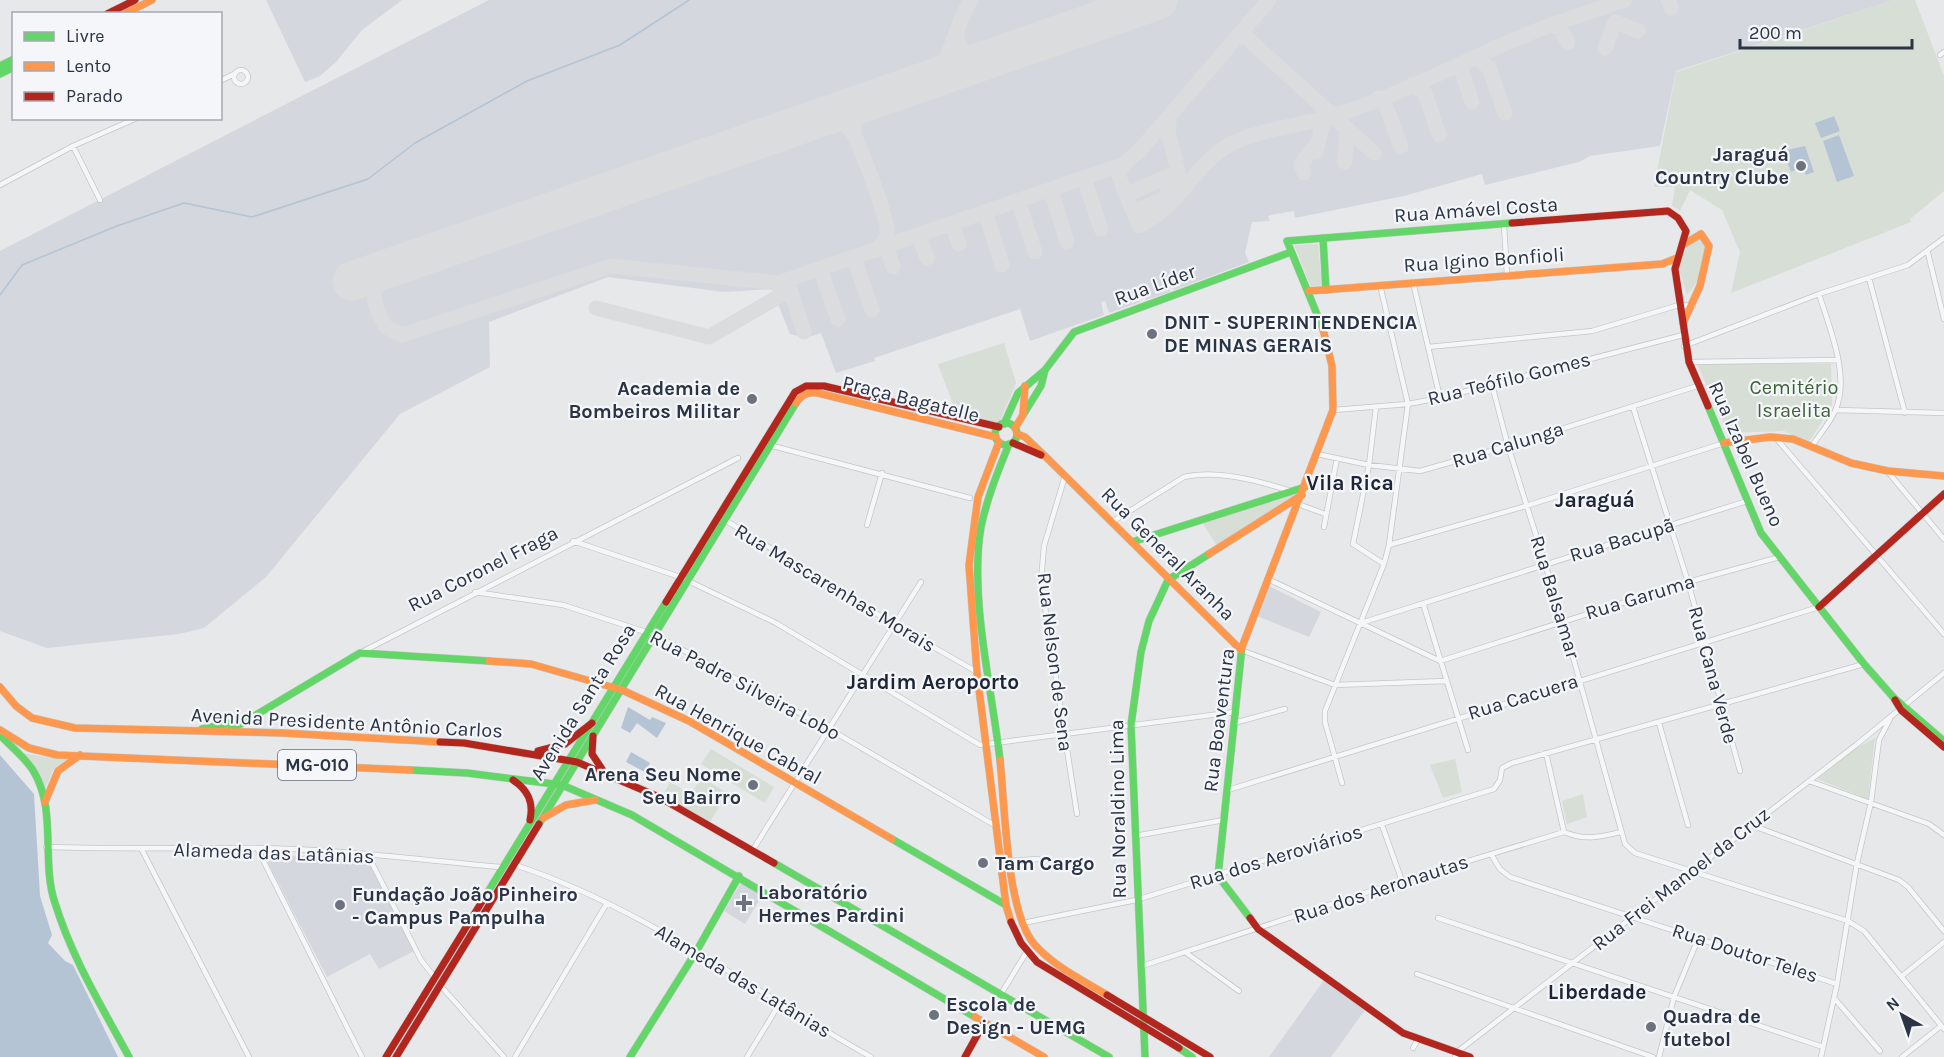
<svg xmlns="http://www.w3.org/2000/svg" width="1944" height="1057" viewBox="0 0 1944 1057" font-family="Karla,sans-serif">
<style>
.built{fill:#d4d7dd}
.green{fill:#d6ded6}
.water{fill:#b4c4d5}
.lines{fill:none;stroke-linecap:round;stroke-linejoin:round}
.stream{stroke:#b4c4d5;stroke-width:1.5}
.taxiway{stroke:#dadcde;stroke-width:15}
.runway{stroke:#dadcde;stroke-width:39}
.street-casing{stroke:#c4c6c8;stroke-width:6}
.fast-casing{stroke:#c4c6c8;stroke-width:8}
.slow-casing{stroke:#c4c6c8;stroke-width:8}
.jam-casing{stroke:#c4c6c8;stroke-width:8}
.street{stroke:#f5f6f7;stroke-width:4.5}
.fast{stroke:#63d668;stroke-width:7}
.slow{stroke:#ff974d;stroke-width:7}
.jam{stroke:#b3261e;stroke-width:7}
.poi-dot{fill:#6c737f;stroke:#f4f6f9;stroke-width:2}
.labels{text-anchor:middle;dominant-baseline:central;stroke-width:4.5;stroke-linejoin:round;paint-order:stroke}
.shield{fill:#f4f6f9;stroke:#676e7b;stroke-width:1.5}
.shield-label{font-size:18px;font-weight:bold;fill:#2b3445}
.poi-label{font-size:20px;font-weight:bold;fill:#2b3445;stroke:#f4f6f9;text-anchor:start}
.street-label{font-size:20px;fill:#2b3445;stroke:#f4f6f9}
.park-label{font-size:20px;fill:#3f6138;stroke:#f4f6f9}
.neighbourhood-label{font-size:21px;font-weight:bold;fill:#1d2536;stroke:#f4f6f9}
</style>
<rect width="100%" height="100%" fill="#e6e8ea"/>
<!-- built -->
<path class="built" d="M266,0H402L362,30L336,62L320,76L305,82Z
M489,0H1894L1676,71L1660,146L1590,156L1579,162L1485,185L1482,174L1404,196L1295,218L1294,211L1271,215L1268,216L1270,221L1252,222L1245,253L1249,262L1174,290L1172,286L1169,287L1170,292L1146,300L1144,294L1138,296L1140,302L1109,313L1105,301L1101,302L1104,315L1030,341L1020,309L874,358L875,361L836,373L821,333L805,338L790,334L772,289L724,292L608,277L489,322L490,367L400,414L266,577L204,628L179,634L47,648L0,631V251Z
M1269,586L1321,612L1309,637L1257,616Z
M264,855L366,858L414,951L379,969L370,954L327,977Z
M742,881L763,894L745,924L724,911Z
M1324,980L1365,1010L1331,1057H1269Z"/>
<!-- green -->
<path class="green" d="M1894,0H1915L1944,76V191L1910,219L1911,222L1731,293L1740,252L1722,210L1690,190L1680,211L1672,206L1675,187H1654L1676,72Z
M1701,234C1711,255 1703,278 1687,295L1678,266L1688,245Z
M1318,244L1322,285L1311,287L1294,245Z
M1004,343L1016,383L1000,421L993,426L958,418L938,364Z
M1697,364H1831L1832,405L1809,442L1784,431L1728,433Z
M1297,493L1217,546L1202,522Z
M1875,738L1868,799L1817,779L1855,749Z
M711,749L774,787L765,803L701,764Z
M22,753L65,760L53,770L45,789Z
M1455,759L1462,792L1443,798L1430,765Z
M701,777L727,793L710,822L663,795L670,782L691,794Z
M1583,794L1587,817L1567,824L1562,801Z"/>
<!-- water -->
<path class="water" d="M1834,116L1840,131L1821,138L1815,123Z
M1839,135L1854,176L1837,182L1823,141Z
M1805,146L1814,172L1806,175L1803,167L1791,172L1783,151Z
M628,707L650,720L652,717L666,723L657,738L637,723L630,733L621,728Z
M631,752L650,763L645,772L626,762Z
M0,755L34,794L40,896L52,935L48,943L65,961L73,965L118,1057H0Z"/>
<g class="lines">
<!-- stream -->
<path class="stream" d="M0,295L22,265L117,226L184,203L252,217L368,179L415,143L527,81L620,45L689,0"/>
<!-- taxiway -->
<path class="taxiway" d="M1668,0L1671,8
M1552,25L1560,28L1568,43
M957,30C956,49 968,60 987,59
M1237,38L1246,37L1374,153
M1605,48L1615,22L1638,31
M1476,57L1489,68L1505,113
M1457,65L1462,71L1472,102
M931,79C953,60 954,24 971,0
M1413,84L1425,93L1439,135
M1378,98L1385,104L1401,147
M826,116C837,119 847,123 853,133C861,148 887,216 887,231C887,240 881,245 875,251
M853,133L857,114L867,101
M1316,152L1324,118L1323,110
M1345,162L1347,129
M1124,164L1118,174L1139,226C1183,205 1194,162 1233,143C1264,128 1300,126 1333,116C1399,96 1467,59 1530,33C1561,21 1593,11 1625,0
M1304,173L1301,164L1319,140
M1084,178L1101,229
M1123,189L1132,192L1178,172
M1051,190L1067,242
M1018,201L1035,252
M1132,209L1138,210L1164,199L1178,172L1168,131L1170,115
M985,212L1002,265
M952,224L959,244
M919,235L927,258
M887,247L893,267
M854,258L872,310
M390,267C367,283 372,305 386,327L402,335L611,266L778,283L1124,164L1140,150L1269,0
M820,269L838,319
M787,280L804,332
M596,308L709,337L783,294L778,283"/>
<!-- runway -->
<path class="runway" d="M352,281L1158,0"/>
<defs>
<path id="street" d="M1940,55L1944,52
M234 77a7 7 0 1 1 14 0a7 7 0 1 1-14 0Z
M220,81L234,74
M73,146L100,200
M0,185L73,146L137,118
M1504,225L1507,275
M1928,253L1944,319
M1869,278L1905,413
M1413,282L1440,398
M1684,346L1819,294L1908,265L1944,238
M1428,347L1592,331L1679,305L1693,306
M1689,362L1838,360
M1492,385L1508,446L1563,621L1625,844L1635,853L1848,921L1864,931L1944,1029
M1376,407L1369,465L1353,544L1384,564
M1633,407L1688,582L1740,771
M1333,410L1408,404L1440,398L1683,335
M1836,410L1944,413
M1775,437L1944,634
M769,445L970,498
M1812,446C1819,435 1830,423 1835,411C1851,377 1829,327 1819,294
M1317,454L1369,465L1420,471L1508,446L1697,386
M1888,472L1944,539
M1065,476L1044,546L1041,581L1077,814
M1298,504L1325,514
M725,520L895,625L977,672
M1112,522L1184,477C1216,469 1259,481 1291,491
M867,525L882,473
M1324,527L1337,458
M573,541L680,577L776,623L980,745L1235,712
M1389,545L1526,506L1724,443
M1270,580L1440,661L1688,582L1780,557
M475,592L563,605L655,635L829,729L996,826
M1423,603L1468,750
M1361,623L1747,501
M1241,650L1335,685L1446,681
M360,653L738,458
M1234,723L1285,709
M1659,723L1688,825
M1546,753L1564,832
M1809,781L1929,824L1944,835
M1342,783L1325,722V711L1384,564L1389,545L1408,404L1380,285
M1228,790L1819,607
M1382,825L1402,881
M1751,825L1899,880L1908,887L1944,931
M1135,836L1224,820
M46,847C116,849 186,848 256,848C338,849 420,860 501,867
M257,848L362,1057
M142,850L249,1057
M752,851L921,582
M1491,854L1500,869L1510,877L1837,984
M368,855L421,960L435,978
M1010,861L1038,859
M515,865C643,907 753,991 871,1057
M1438,918L1823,1047
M1023,923L1136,900L1494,789L1500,780L1502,768L1512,763L1864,664
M1185,952L1239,991
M1142,966L1402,881L1564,832C1585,841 1600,837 1621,832
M1417,974L1653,1057
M1902,976L1944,942
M440,985L504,1057
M1001,994L1026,953
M1834,998L1880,1051
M1413,1048L1419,1038
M515,1057L607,903
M747,1057L780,1003
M1455,1057L1457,1052L1856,745L1944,673
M1659,1057L1674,997L1698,939
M1821,1057L1837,984L1857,863L1871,802L1879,740L1890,719
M1902,1057L1941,1026"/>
<path id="fast" d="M0,66L14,59
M0,74L14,67
M1323,238L1326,290
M1323,329L1287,241L1512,223
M1708,406L1761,533L1864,664L1894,698L1944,741
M1023,415L1041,386L1045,370
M995 434a11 11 0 1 1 22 0a11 11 0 1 1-22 0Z
M1004,424L1018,393L1045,370L1074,332L1291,252
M1132,542L1305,487
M1242,647L1218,876L1250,918
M202,729L245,720
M229,731L360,653L489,661
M0,735C11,747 26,758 34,772C57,811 41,862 55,903C72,958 102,1007 129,1057
M1000,760C992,689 969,597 981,527C987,498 998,471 1009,444
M410,770L467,773L562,785L632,815L975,1017
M539,824L796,403
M892,839L1006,905
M774,863L1109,1057
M486,895L666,602
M1176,1046L1192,1057
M630,1057L696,952L739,876
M1145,1057L1131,725L1141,652L1149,621L1168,580L1209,554"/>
<path id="slow" d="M124,14L152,0
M1309,291L1662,264L1677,258
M1683,323L1700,286L1709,246L1701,234L1686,243
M796,403C802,394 807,392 818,393L996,437
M1015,428L1023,415L1025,386
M1017,434L1025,437L1049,460L1241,650
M999,442L978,497L969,565L977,673L1006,905L1011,922
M1724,443L1770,437L1793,439L1851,463L1888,471L1944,476
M1209,554L1302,495
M1242,647L1333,410L1332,366L1323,329
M489,661L531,664L622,690L689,721L892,839
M0,687L16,706L32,718L75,728L283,733L440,742
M0,730L29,748L57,755L410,770
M1000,760C1005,805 1006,913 1035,945C1055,967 1082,980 1107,995
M45,802L58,771L80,755
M543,818L566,805L595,800
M975,1017L1044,1057"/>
<path id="jam" d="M107,14L135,0
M1512,223L1668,211L1678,218L1686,231L1675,269L1689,362L1708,406
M1013,443L1041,455
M666,602L795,392L806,386H824L999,427
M1819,607L1944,494
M1895,700L1901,710L1944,747
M593,736L592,754L602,769
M440,742L464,743L577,762L659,797L774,863
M538,751L565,744L592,723
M513,780C528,790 534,802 530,820
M1250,918L1258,929L1403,1033L1470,1057
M1011,922L1021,943L1037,962L1179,1048
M1107,995L1210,1057
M386,1057L486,895
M396,1057L539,824
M965,1057L984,1023"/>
</defs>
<!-- street casing -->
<use href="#street" class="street-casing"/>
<!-- fast casing -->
<use href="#fast" class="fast-casing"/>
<!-- slow casing -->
<use href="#slow" class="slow-casing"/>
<!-- jam casing -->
<use href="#jam" class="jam-casing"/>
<!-- street -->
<use href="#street" class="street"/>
<!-- fast -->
<use href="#fast" class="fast"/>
<!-- slow -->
<use href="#slow" class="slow"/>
<!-- jam -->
<use href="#jam" class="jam"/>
</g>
<!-- markers -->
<g class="poi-dot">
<circle cx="1801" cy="166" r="6"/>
<circle cx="1152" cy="334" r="6"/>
<circle cx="752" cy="399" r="6"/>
<circle cx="753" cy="785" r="6"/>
<circle cx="983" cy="863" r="6"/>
<path d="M741 894h6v6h6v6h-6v6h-6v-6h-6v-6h6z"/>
<circle cx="340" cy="905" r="6"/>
<circle cx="934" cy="1015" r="6"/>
<circle cx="1651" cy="1027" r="6"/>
</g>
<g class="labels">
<!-- shield labels -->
<rect class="shield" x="278" y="750" width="78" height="30" rx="4.5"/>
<g class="shield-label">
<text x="317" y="765">MG-010</text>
</g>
<!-- poi labels -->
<g class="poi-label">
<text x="1789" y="154" text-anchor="end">Jaraguá<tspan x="1789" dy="23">Country Clube</tspan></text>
<text x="1164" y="322">DNIT - SUPERINTENDENCIA<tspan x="1164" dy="23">DE MINAS GERAIS</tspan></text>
<text x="740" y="388" text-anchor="end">Academia de<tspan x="740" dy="23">Bombeiros Militar</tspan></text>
<text x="741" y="774" text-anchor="end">Arena Seu Nome<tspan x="741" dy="23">Seu Bairro</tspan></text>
<text x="995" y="863">Tam Cargo</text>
<text x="758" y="892">Laboratório<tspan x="758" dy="23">Hermes Pardini</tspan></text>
<text x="352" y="894">Fundação João Pinheiro<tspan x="352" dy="23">- Campus Pampulha</tspan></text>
<text x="946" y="1004">Escola de<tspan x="946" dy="23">Design - UEMG</tspan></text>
<text x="1663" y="1016">Quadra de<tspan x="1663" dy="23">futebol</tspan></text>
</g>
<!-- street labels -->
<g class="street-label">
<text transform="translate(1476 210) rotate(-4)">Rua Amável Costa</text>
<text transform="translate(1484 260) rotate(-4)">Rua Igino Bonfioli</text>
<text transform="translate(1155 285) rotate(-20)">Rua Líder</text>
<text transform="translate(1509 379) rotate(-14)">Rua Teófilo Gomes</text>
<text transform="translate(911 399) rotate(14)">Praça Bagatelle</text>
<text transform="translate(1508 445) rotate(-17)">Rua Calunga</text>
<text transform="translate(1746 454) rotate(66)">Rua Izabel Bueno</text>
<text transform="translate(1622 540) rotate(-17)">Rua Bacupã</text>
<text transform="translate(1168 554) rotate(45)">Rua General Aranha</text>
<text transform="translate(483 569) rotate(-27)">Rua Coronel Fraga</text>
<text transform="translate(835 588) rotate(31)">Rua Mascarenhas Morais</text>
<text transform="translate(1555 597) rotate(73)">Rua Balsamar</text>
<text transform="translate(1640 597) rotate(-17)">Rua Garuma</text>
<text transform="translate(1055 662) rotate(83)">Rua Nelson de Sena</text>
<text transform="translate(1713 675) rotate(75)">Rua Cana Verde</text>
<text transform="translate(745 685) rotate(28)">Rua Padre Silveira Lobo</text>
<text transform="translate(1523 697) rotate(-17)">Rua Cacuera</text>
<text transform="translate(583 702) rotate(-58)">Avenida Santa Rosa</text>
<text transform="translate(1219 720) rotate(-83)">Rua Boaventura</text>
<text transform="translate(347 723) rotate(3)">Avenida Presidente Antônio Carlos</text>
<text transform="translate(738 734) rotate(29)">Rua Henrique Cabral</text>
<text transform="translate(1118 809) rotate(-91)">Rua Noraldino Lima</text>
<text transform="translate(274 853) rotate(2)">Alameda das Latânias</text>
<text transform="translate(1276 857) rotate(-17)">Rua dos Aeroviários</text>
<text transform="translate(1681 879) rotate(-38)">Rua Frei Manoel da Cruz</text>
<text transform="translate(1381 889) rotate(-18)">Rua dos Aeronautas</text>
<text transform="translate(1745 953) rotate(18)">Rua Doutor Teles</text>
<text transform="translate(743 981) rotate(31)">Alameda das Latânias</text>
</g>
<!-- park labels -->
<g class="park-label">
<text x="1794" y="387">Cemitério<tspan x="1794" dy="23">Israelita</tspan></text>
</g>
<!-- neighbourhood labels -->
<g class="neighbourhood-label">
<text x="1350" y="483">Vila Rica</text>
<text x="1595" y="500">Jaraguá</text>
<text x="933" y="682">Jardim Aeroporto</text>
<text x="1597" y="992">Liberdade</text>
</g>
</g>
<!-- legend -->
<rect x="12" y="12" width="210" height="108" fill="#f4f6f9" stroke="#a4a8b1" stroke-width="1.5"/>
<rect x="24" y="32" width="30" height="9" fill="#63d668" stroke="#a4a8b1" stroke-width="1.5"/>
<text x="66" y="42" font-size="18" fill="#2b3445">Livre</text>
<rect x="24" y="62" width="30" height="9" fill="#ff974d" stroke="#a4a8b1" stroke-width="1.5"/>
<text x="66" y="72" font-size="18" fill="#2b3445">Lento</text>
<rect x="24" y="92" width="30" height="9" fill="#b3261e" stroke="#a4a8b1" stroke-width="1.5"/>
<text x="66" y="102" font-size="18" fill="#2b3445">Parado</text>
<!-- north arrow -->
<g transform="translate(1902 1015) rotate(320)" stroke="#f4f6f9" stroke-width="4.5" paint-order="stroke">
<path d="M0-4.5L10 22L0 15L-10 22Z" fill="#2b3445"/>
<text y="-9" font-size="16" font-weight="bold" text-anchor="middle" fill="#2b3445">N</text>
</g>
<!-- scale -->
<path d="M1740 39v9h172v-9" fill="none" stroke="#2b3445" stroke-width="3"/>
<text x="1749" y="39" font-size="18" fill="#2b3445" stroke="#f4f6f9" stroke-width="4.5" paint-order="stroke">200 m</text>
</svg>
